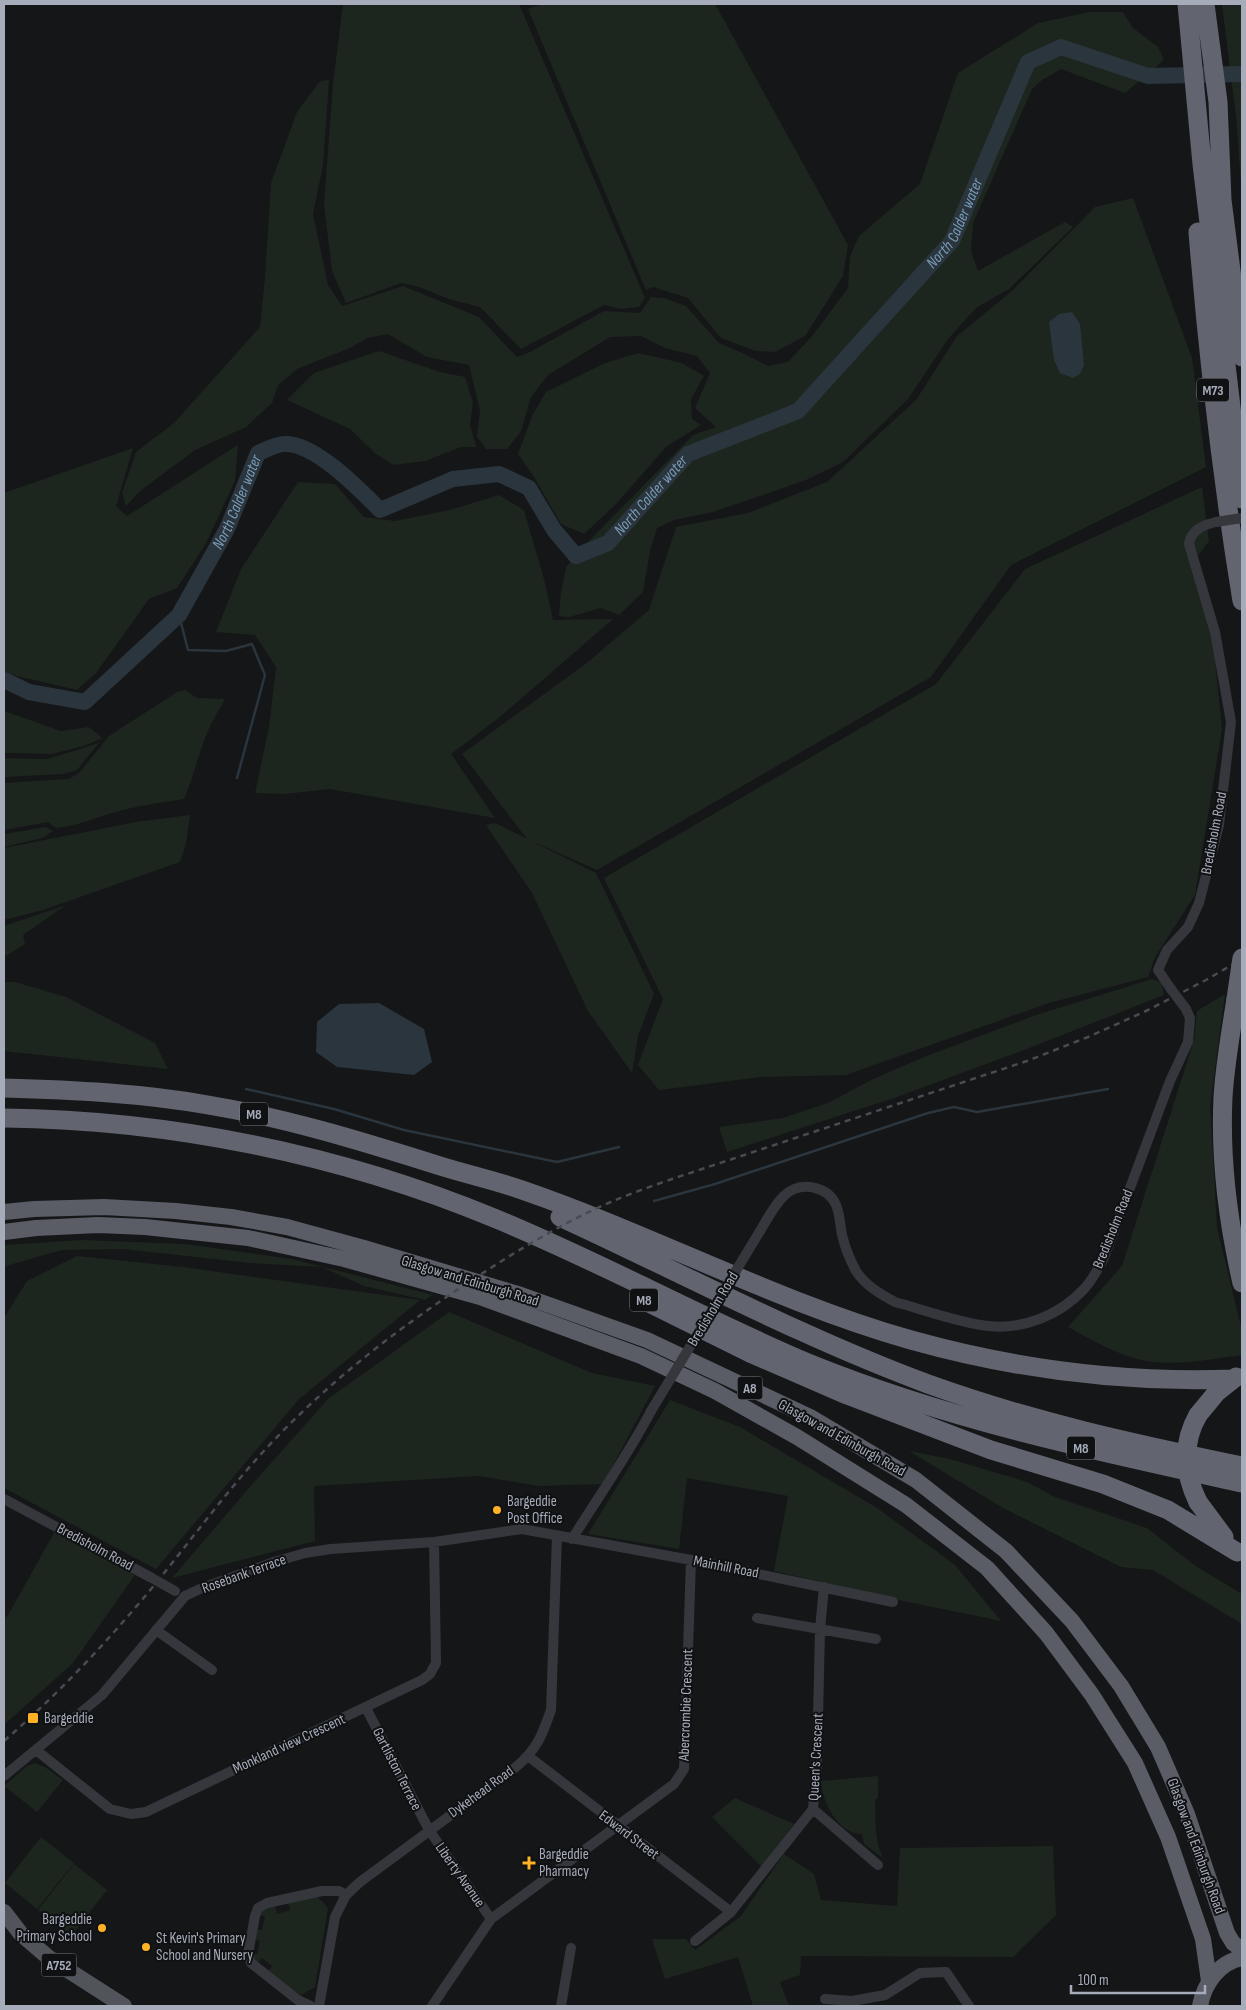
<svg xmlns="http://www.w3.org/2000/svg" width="1246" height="2010" viewBox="0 0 1246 2010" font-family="'Sofia Sans Condensed',sans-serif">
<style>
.green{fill:#1d261e}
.water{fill:#2a353d}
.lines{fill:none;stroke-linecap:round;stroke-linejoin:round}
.stream{stroke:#2a353d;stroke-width:2.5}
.river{stroke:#2a353d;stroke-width:16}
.minor{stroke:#36373d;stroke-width:10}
.primary{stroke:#52545c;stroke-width:16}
.trunk{stroke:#5a5c66;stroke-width:16}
.motorway{stroke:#62656f;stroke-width:19}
.rail{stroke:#494b52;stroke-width:2.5;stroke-dasharray:6 5;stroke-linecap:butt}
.minor-bridge{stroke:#36373d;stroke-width:10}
.motorway-bridge{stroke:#62656f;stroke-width:19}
.poi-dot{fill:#ffb226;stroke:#101113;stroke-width:2}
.labels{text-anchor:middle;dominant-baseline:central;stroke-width:4;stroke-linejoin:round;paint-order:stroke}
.shield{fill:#101113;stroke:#797e87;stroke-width:1}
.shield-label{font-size:14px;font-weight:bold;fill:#a6acb9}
.street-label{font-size:15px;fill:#a6acb9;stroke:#101113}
.poi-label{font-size:15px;fill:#a6acb9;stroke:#101113;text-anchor:start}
.water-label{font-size:16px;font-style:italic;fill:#7a9cb8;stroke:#101113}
</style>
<rect width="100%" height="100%" fill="#151618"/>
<!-- green -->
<path class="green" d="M343,4H519L645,298L639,307L621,309L604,305L521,349L480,307L449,299L419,287L401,283L346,303L332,271L324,204L333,84Z
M542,4H715L848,245L843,276L805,336L775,352L756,351L721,338L688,298L653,287L646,290L528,9Z
M1222,4H1242V197L1236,117Z
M1090,12H1123L1133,28L1158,47L1164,60L1125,93L1061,69L1042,80L1032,89L973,223L971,251L978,271L1065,222L1073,227L1009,289L976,308L948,339L908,399L843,462L806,480L713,512L674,520L657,528L650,551L643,592L619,615L601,608L569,617L559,616L561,593L566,567L585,545L693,435L716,427L695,408L710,373L697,356L665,348L641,336L610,337L548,375L531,397L521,431L507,449H486L477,437L480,411L469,365L427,357L388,334L367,338L350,348L297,369L278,385L272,403L246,427L195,450L140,491L126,506L122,493L136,452L174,423L260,327L265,278L271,183L297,112L320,81L329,80L323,165L313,214L328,285L342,306L403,286L479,317L517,357L530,352L604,311L640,313L651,297L664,298L686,306L719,343L745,354L768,366L788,362L813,335L848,288L850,256L859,236L920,184L958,73L1038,23Z
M1133,198L1192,358L1206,467L1011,565L931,677L597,870L527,839L462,754L588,662L649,610L676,527L748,513L827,482L916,400L957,336L1012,291L1095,207Z
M379,351L440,372L465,377L473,402L470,425L476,447H461L425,461L394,465L376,454L350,429L287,400L314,373Z
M638,353L682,363L704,376L691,399L692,419L701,425L666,447L616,504L584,534L561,524L534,477L518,454L533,414L546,392L605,363Z
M238,445L235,481L205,545L177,588L149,599L96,673L77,690L4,673V493L133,448L116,506L127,516Z
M298,482L335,484L364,517L395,521L450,510L499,495L524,510L545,583L553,620L613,619L500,717L451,754L495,818L330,789L284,794L255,793L269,727L276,667L255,635L216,632L241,569Z
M1202,487L1209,541L1191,565L1212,631L1222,729L1195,895L1155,957L1148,977L1049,1003L846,1075L761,1077L659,1090L638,1065L663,999L604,878L936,684L1025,569Z
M185,690L197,698L225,699C217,713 208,728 203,744C196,763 192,781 184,799C159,803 135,806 112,813C93,819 76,826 56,828L48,822L4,830V783L69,779L79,773L109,736L177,692Z
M4,711L61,731L89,727L102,738L84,746L51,754L4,753Z
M99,743L77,770L63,774L4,777V758L48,759Z
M190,815L186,843L180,862L43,910L4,920V848L136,822Z
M495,823L596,873L654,994L638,1036L632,1073L588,1011L532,893L486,825Z
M46,827L53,831L42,838L4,847V834Z
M66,905L23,935L25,944L4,957V926Z
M1152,979L1162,983L1164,995L1019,1052L897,1097L727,1152L719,1127L783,1118L828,1103L871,1080L924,1057L1033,1016Z
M4,982H15L66,997L155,1043L168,1069L4,1051Z
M1225,994L1210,1106L1217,1227L1242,1331V1355C1213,1359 1183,1365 1154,1362C1123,1359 1094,1341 1068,1327L1122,1266L1194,1040L1197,1011Z
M81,1240L185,1244L292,1259L433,1295L425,1300L364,1286L322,1267L250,1263L123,1249L62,1250L9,1265L4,1268V1245Z
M77,1256L183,1267L420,1300L299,1399L156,1569L4,1488V1318L27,1281Z
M449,1312L592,1373L655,1386L603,1484L538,1486L479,1476L314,1486L315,1541L172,1578L249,1488L328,1399Z
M670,1400L740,1427L877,1508L955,1565L1001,1621L894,1599L774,1571L788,1496L687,1478L679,1549L588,1534Z
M909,1451L950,1459L1027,1482L1055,1497L1147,1528L1194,1565L1242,1594V1624L1153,1570L1121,1567L1003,1508Z
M55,1531L135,1575L73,1663L4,1725V1616L7,1617Z
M35,1763L45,1767L63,1780L37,1812L4,1786L27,1766Z
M878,1776V1798L875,1800C876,1820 874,1840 883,1858L864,1844L862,1834C838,1834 822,1802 821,1781Z
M735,1798L794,1824L762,1867L712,1817Z
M41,1837L74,1863L37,1909L5,1883Z
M1053,1846L1056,1915L1013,1957L801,1956L800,1975L780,1982L789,2006H753L738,1957L665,1979L652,1939H686L695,1950L741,1916L784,1854L814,1874L821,1900L897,1906L900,1848Z
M74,1864L107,1890L71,1936L38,1910Z
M317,1896L328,1908L315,1987L301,1995L267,1973L272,1966L262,1958L256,1964L251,1953L257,1954L260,1941L253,1938L254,1929L262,1930L265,1916L257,1915L259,1910L275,1906L277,1914L290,1910L288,1902Z"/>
<!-- water -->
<path class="water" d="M1072,312L1080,324L1084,365L1080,374L1073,378L1060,373L1054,360L1049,322L1059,314Z
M379,1003L424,1029L432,1062L414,1075L337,1067L316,1052L317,1022L339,1004Z"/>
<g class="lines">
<!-- stream -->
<path class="stream" d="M179,615L188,650L226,651L252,644L265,675L237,778
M246,1089L334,1109L404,1130L557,1162L619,1147
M654,1201L715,1184L928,1113L954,1107L977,1112L1108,1089"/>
<!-- river -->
<path class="river" id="s1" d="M4,680L29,692L85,702L179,615L227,529L258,453C266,450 276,444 284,444C314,442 359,489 380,510L453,479L499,474L529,488L554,530L576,556L608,543L688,454L798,411L952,241L1028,62L1061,47L1148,76L1242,74"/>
<!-- minor -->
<path class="minor" d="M1171,989L1158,970L1167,950L1188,927L1199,903L1219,825L1231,722L1215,632L1189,544C1191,530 1203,525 1216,522
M760,1231C773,1210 785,1180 815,1188C824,1190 832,1196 836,1205C840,1214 840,1225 842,1235C845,1247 850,1260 856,1271C865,1285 880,1294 895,1302C925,1310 956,1322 988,1326C1023,1330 1060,1315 1084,1289C1092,1281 1097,1270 1103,1260L1170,1081L1188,1042L1190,1018L1186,1009
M4,1499L150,1577
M572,1539C599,1496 628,1455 651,1411
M757,1618L876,1639
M156,1630L212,1670
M366,1708L429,1830L491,1919
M36,1750L110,1809L131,1814L146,1812L422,1680L430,1674L436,1663L434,1542
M528,1756L731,1912
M4,1776L102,1695L185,1596L202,1588L274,1562L305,1553L331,1549L434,1542L522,1529L691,1560L893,1602
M813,1809L878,1865
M695,1941L731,1912L813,1809L817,1764L820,1629L824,1587
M825,1999L852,2001L885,1995L920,1973L946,1972L969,2006
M311,2006L298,2000L251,1963L248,1954L255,1916L258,1908L267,1903L322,1891H339L346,1895
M319,2006L335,1917L346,1895L360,1882L516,1767C537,1749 542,1736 551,1710L557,1536
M432,2006L491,1919L674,1784L684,1769L691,1560
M561,2006L571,1948"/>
<!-- primary -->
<path class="primary" d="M4,1912L21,1934L49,1958L124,2006"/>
<!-- trunk -->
<path class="trunk" d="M4,1212L34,1209L104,1207L176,1211L231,1217L287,1227L364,1248L521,1295L647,1340L810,1417L916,1480L1006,1551L1072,1621L1121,1686L1158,1747L1187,1814L1227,1933L1233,1943L1242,1950
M4,1232L36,1228L98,1225L145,1227L248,1238L344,1259L480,1297L641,1356L715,1391L797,1437L906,1505L987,1568L1046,1633L1092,1695L1135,1763L1168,1837L1203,1939L1209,1981
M1200,2006C1204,1984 1219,1962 1242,1958"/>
<!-- motorway -->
<path class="motorway" d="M1187,4L1202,164L1242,499
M1205,4L1218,102L1222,200L1242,357
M1198,232C1208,356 1222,479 1242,601
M1236,999C1231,1031 1225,1064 1223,1097C1220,1159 1228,1222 1242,1283
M4,1088C72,1090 141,1093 208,1105C286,1118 361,1141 437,1165C465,1174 494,1180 522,1190C653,1235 777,1302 911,1340C1015,1369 1125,1383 1233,1379
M4,1118C171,1120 339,1154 494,1218C601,1262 702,1318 808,1363C948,1420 1095,1451 1242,1483
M560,1217C682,1273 801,1337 928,1384C1030,1421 1136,1444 1242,1466
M649,1303L750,1353L847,1395L991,1450L1103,1484L1168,1510L1237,1552
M1198,1415L1217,1392L1236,1377
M1198,1502L1224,1537"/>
<!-- rail -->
<path class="rail" d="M4,1741C49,1702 90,1660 129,1615C172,1566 210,1512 253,1463C315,1393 388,1335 466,1284C513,1253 562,1223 613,1201C632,1193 652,1186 672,1179L1027,1061L1088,1037L1148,1010L1206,980L1242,959"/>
<!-- minor-bridge -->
<path class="minor-bridge" d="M1216,522L1242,518
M1171,989L1186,1009
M651,1411L760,1231
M150,1577L175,1591"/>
<!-- motorway-bridge -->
<path class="motorway-bridge" d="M1236,999L1242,958
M1198,1415C1182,1443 1184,1473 1198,1502"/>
</g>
<!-- markers -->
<g class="poi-dot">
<circle cx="497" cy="1510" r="5"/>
<rect x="27" y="1712" width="12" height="12" rx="2.5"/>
<path d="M526.5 1855.5h5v5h5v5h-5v5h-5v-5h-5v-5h5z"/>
<circle cx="102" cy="1928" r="5"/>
<circle cx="146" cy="1947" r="5"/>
</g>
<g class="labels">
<!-- shield labels -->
<g class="shield">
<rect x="1197" y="378.5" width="32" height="23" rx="4"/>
<rect x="240" y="1102.5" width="28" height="23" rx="4"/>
<rect x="630" y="1288.5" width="28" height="23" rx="4"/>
<rect x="737.5" y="1376.5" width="25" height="23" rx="4"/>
<rect x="1067" y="1436.5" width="28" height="23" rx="4"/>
<rect x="41.5" y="1953.5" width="35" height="23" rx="4"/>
</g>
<g class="shield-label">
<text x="1213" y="390">M73</text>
<text x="254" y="1114">M8</text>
<text x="644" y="1300">M8</text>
<text x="750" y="1388">A8</text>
<text x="1081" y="1448">M8</text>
<text x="59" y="1965">A752</text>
</g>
<!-- street labels -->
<g class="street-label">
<text transform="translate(1214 833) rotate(-79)">Bredisholm Road</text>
<text transform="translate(1113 1229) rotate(-68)">Bredisholm Road</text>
<text transform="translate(470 1281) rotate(17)">Glasgow and Edinburgh Road</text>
<text transform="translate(713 1309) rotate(-59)">Bredisholm Road</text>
<text transform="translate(842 1438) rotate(29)">Glasgow and Edinburgh Road</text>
<text transform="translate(95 1547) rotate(28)">Bredisholm Road</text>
<text transform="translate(726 1567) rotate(11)">Mainhill Road</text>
<text transform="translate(244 1574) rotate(-20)">Rosebank Terrace</text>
<text transform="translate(686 1705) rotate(-88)">Abercrombie Crescent</text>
<text transform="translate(289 1744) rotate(-25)">Monkland view Crescent</text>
<text transform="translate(816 1757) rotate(-87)">Queen's Crescent</text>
<text transform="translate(397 1769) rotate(63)">Gartliston Terrace</text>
<text transform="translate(481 1792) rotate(-36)">Dykehead Road</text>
<text transform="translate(629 1835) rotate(37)">Edward Street</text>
<text transform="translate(1196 1846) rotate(70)">Glasgow and Edinburgh Road</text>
<text transform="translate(460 1875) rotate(55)">Liberty Avenue</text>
</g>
<!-- poi labels -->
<g class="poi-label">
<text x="507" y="1501">Bargeddie<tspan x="507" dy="17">Post Office</tspan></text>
<text x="44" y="1718">Bargeddie</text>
<text x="539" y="1854">Bargeddie<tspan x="539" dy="17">Pharmacy</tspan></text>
<text x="92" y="1919" text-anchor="end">Bargeddie<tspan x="92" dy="17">Primary School</tspan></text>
<text x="156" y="1938">St Kevin's Primary<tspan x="156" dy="17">School and Nursery</tspan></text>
</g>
<!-- water labels -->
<g class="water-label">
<text stroke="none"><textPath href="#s1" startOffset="1300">North Calder water</textPath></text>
<text stroke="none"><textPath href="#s1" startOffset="880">North Calder water</textPath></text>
<text stroke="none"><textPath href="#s1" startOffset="340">North Calder water</textPath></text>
</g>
</g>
<!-- border -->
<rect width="1246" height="2010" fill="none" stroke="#a6acb9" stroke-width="10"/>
<!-- scale -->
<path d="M1071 1985v8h134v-8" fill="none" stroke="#a6acb9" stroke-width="2.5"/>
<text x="1078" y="1985" font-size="15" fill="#a6acb9" stroke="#101113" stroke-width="4" paint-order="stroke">100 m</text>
</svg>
